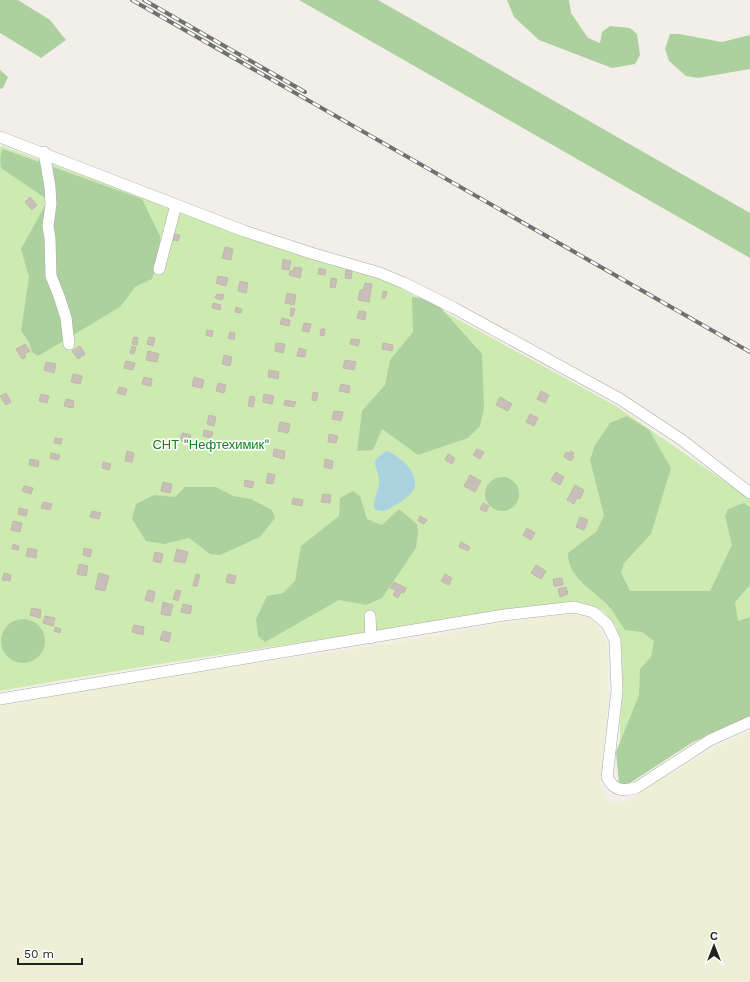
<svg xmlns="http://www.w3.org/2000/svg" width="750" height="982" viewBox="0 0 750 982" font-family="'Work Sans',sans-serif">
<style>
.farmland{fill:#eef0d5}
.grass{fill:#cdebb0}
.forest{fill:#add19e}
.water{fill:#aad3df}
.building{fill:#c7bfb8;stroke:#c4b6ab}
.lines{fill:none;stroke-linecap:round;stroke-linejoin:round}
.minor-casing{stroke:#a9a9a9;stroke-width:12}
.minor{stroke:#fff;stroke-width:11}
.rail-casing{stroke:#707070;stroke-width:4}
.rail{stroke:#fff;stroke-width:2.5;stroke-dasharray:8;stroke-linecap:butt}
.labels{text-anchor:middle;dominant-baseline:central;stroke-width:3.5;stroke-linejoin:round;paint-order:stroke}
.park-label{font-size:13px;fill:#0c8416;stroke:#fff}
</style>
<rect width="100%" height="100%" fill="#f2efe9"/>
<!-- farmland -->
<path class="farmland" d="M575,613L589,617L599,628L607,647L608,697L600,785L605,800L622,804L635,797L658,781L709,751L750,732V982H0V706L166,677L406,641L505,623Z"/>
<!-- grass -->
<path class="grass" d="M2,146L178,210L375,274L616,406L750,499V710L620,756V728L622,654L616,626L602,610L582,603C388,630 193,656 0,691V148Z"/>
<!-- forest -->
<path class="forest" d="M0,0H18L50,20L66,40L41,58L0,33Z
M299,0H378L750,213V258Z
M507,0H569L571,13L588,38L600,43L602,32L610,26L630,28L637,34L640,55L635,64L612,68L539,40L514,17Z
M670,34H679L722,42L750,35V69L698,78L686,76L669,61L665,49Z
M0,70L8,77L3,88L0,89Z
M3,149L142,199L160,236L161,255L152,279L135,287L120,307L38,356L32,352L29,342L21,331L29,277L21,249L48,200L1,168C0,162 0,154 3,149Z
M412,297L433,299L482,354L484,408L480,426L468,438L418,455L382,429L373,450L357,451L362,411L385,385L390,360L413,332Z
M627,416L649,430L671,468L651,534L624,563L621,573L630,591H710L732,545L725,516L728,509L744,503L750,507V585L735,602L738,621L750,617V718L693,742L627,785L619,784L616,752L639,695L640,669L651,657L654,641L642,632L625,630C620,623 616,616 611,609C596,590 568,581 568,553L597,531L604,515L590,460L595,445L610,423Z
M485 494a17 17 0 1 1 34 0a17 17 0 1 1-34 0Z
M185,487H216L233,496L251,499L272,510L275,518L260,537L220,555L210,554L189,538L164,544L146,541L132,519L136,504L154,495L175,497Z
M353,491L360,496L367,519L382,525L399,509L417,524L418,533L416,548L382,598L366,605L339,600L265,642L258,636L256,619L267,596L283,593L295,581L301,546L339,516L340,498Z
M1 641a22 22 0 1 1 44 0a22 22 0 1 1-44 0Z"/>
<!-- water -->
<path class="water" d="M388,451C396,456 405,461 410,469C413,474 416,482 415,487C413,495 390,510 383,511C379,511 376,510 374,508C373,499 378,492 379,483C380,467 365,461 388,451Z"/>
<!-- building -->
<path class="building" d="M30,197L37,205L32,210L25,202Z
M175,234L180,235L178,241L173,240Z
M225,247L233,249L231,260L222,258Z
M283,259L291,261L289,270L282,269Z
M294,267L302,268L300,278L289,275L290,271H293Z
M319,268L326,270L325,275L318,274Z
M346,270L352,271L351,279L345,278Z
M218,276L228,278L226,286L216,283Z
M331,278L337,279L335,288L330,287Z
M240,281L248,283L246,293L238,291Z
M365,283L372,284L369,302L358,300L360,290H363Z
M383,291L387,292L385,298H382Z
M287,293L296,295L294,305L285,303Z
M217,294L224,295L222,300L215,298Z
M213,303L221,305L220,310L212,308Z
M236,307L242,309L241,313L235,312Z
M291,308L295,309L293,316H290Z
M359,311L366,312L365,320L357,318Z
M282,318L290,320L289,326L280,324Z
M304,323L311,324L309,332L302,331Z
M321,329H325L324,336L320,335Z
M207,330L213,331L212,337L206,335Z
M230,332L235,333L234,340L228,338Z
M134,337L138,338L137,345L132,344Z
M149,337L155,338L153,346L147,344Z
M351,339L360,340L358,346L350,344Z
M276,343L285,344L283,353L275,351Z
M383,343L393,345L392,351L382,349Z
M25,344L30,351L24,354L26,357L22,359L16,349Z
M80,346L85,354L78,359L72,351Z
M132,346L136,347L134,354L130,353Z
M299,348L306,350L305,357L297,356Z
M148,351L159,354L157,362L146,360Z
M224,355L232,357L230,366L222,364Z
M345,360L356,362L354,370L343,368Z
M126,361L135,363L133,370L124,368Z
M46,362L56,364L54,373L44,370Z
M269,370L279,372L278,379L268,377Z
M73,374L82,376L80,384L71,382Z
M144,377L152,379L151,386L142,384Z
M194,377L204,380L202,388L192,386Z
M218,383L226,385L224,393L216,391Z
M341,384L350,386L349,393L339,391Z
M119,387L127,389L125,395L117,393Z
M541,391L549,395L545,403L537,399Z
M313,392L318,393L316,401L312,400Z
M6,393L11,402L6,405L0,396Z
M41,394L49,396L47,403L39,401Z
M264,394L274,396L272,404L263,402Z
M250,396L255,397L253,407L248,406Z
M500,397L512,404L508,411L496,405Z
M66,399L74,401L73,408L64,406Z
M285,400L296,402L294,407L284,405Z
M334,411L343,412L341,421L332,419Z
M530,414L538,418L534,426L526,422Z
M209,415L216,417L214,426L207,424Z
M280,422L290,424L288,433L278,431Z
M204,430L213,432L211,438L203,436Z
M182,433L191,435L189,443L180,441Z
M329,434L338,436L336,443L328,442Z
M55,438L62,439L61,444L54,443Z
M274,449L285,451L284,459L273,456Z
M477,449L484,452L480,459L473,455Z
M127,451L134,453L132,462L125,461Z
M570,451L574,453L572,456L574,457L571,461L564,457L566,452L569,454Z
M51,453L60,455L58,460L50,458Z
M448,454L455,458L452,464L445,460Z
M30,459L39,461L38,467L29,465Z
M325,459L333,461L332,469L324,467Z
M103,462L111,464L109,470L102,468Z
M556,472L564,477L560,485L551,480Z
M268,473L275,475L273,484L266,483Z
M470,475L481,481L475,492L464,486Z
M245,480L254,482L252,488L244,486Z
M163,482L172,484L170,493L161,491Z
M575,485L584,490L580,499L577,498L574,504L567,500Z
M24,486L33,488L31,494L22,491Z
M323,494L331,495L330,503L321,502Z
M293,498L303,500L302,506L292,504Z
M43,502L52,504L50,510L41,508Z
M483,503L489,506L486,512L480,509Z
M19,508L28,510L26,516L18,514Z
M92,511L101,513L99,519L90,517Z
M420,516L427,520L424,524L418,521Z
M580,517L588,520L584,530L576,527Z
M13,521L22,523L20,532L11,530Z
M527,528L535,533L531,540L523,535Z
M461,542L470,547L468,551L459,547Z
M13,544L19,546L18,550L12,549Z
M28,548L37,550L36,558L26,556Z
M84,548L92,550L90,557L83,555Z
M177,549L188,552L185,563L174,561Z
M155,552L163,554L161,563L153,561Z
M79,564L88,566L86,576L77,574Z
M536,565L546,571L541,579L531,573Z
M4,573L11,575L10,581L2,580Z
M99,573L109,576L105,591L95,589Z
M196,574L200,575L197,586H193Z
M228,574L236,576L234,584L226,582Z
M445,574L452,578L449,585L441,581Z
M562,578L563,585L554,586L553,579Z
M394,582L406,588L404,593L401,592L398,598L393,595L396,590L390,588Z
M566,587L568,594L560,597L558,589Z
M148,590L155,592L153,602L145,600Z
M176,590L181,591L178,601L173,599Z
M163,602L173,605L170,616L161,614Z
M183,604L192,606L190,614L181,612Z
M32,608L41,610L40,618L30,615Z
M45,616L55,618L53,626L43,623Z
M134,625L144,627L143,635L132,632Z
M55,627L61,629L60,633L54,631Z
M163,631L171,633L169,642L160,640Z"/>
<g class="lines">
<defs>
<path id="minor" d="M0,137L244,231L311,253L380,273L404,283L454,308L620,399L682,440L750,493
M44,152L50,187L51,204L48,226L50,238L51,276L59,296L66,318L69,344
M159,269L176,205
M370,616L371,638
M0,699L504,615L574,607L593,612L607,624L615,640L617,691L607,777C614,791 622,791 636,788L710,740L750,722"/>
</defs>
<!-- minor casing -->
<use href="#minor" class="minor-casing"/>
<!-- minor -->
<use href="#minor" class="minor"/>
<defs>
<path id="rail" d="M132,0L750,352
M144,0L305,92"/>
</defs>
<!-- rail casing -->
<use href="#rail" class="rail-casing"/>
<!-- rail -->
<use href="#rail" class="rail"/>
</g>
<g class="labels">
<!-- park labels -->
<g class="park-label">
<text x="211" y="444">СНТ "Нефтехимик"</text>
</g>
</g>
<!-- north arrow -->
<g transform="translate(714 946)" stroke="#ffffff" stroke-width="3" paint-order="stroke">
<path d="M0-3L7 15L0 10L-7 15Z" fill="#222222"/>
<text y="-6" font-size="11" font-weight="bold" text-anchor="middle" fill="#222222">С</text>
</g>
<!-- scale -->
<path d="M18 958v6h64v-6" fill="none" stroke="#222222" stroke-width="2"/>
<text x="24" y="958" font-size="12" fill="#222222" stroke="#ffffff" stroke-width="3" paint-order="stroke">50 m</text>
</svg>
